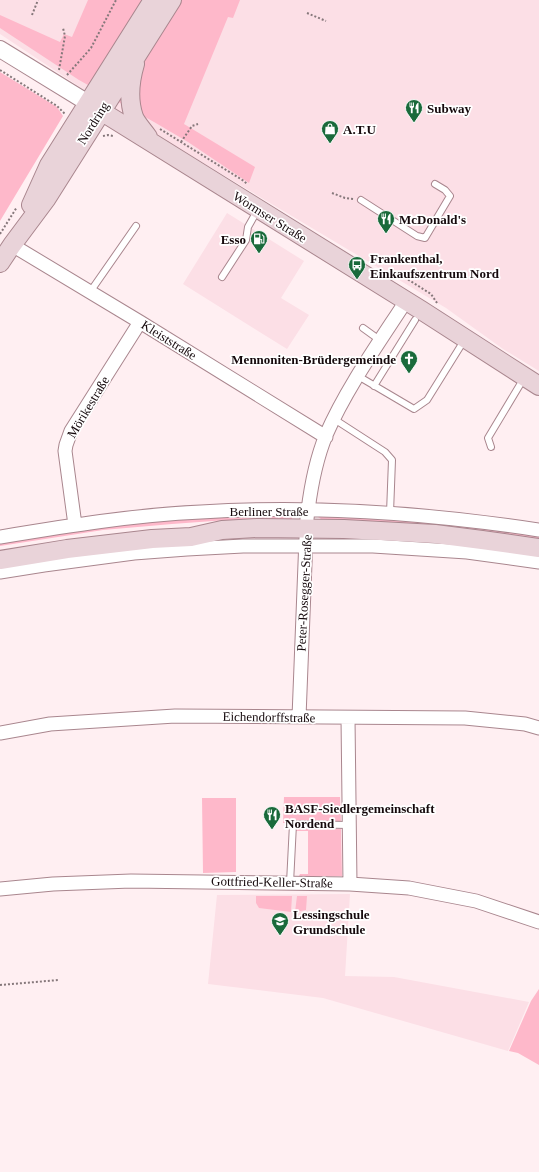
<svg xmlns="http://www.w3.org/2000/svg" width="539" height="1172" viewBox="0 0 539 1172" font-family="'Times New Roman',serif">
<style>
.built{fill:#fcdfe6}
.green{fill:#feb8ca}
.lines{fill:none;stroke-linecap:round;stroke-linejoin:round}
.service-casing{stroke:#a9868e;stroke-width:8}
.minor-casing{stroke:#a9868e;stroke-width:15}
.tertiary-casing{stroke:#a9868e;stroke-width:18}
.secondary-casing{stroke:#a9868e;stroke-width:20}
.path{stroke:#86787b;stroke-width:2;stroke-dasharray:2 2;stroke-linecap:butt}
.service{stroke:#fff;stroke-width:6}
.minor{stroke:#fff;stroke-width:13}
.tertiary{stroke:#fff;stroke-width:16}
.secondary{stroke:#e9d3d9;stroke-width:18}
.labels{text-anchor:middle;dominant-baseline:central;stroke-width:3.5;stroke-linejoin:round;paint-order:stroke}
.poi-label{font-size:13px;font-weight:bold;fill:#15090c;stroke:#fff;text-anchor:start}
.street-label{font-size:13px;fill:#15090c;stroke:#fff}
</style>
<rect width="100%" height="100%" fill="#ffeff2"/>
<!-- built -->
<path class="built" d="M0,0H539V371L503,349L446,308L116,111L0,34Z
M227,213L304,261L281,298L309,315L287,349L183,284Z
M350,894L345,976L394,977L529,1002L508,1051L323,998L208,984L217,895Z"/>
<!-- green -->
<path class="green" d="M88,0H240L233,18L228,17L184,124L255,167L249,183L188,142L154,122L79,80L0,28V15L60,42L64,34L72,37Z
M0,72L57,107L63,116L0,221Z
M320,514C394,519 467,525 539,536V542L427,526L321,519L318,517Z
M292,516V519L227,520L172,524L103,530L0,546V542L132,522L207,517Z
M284,797H340L341,822L283,823Z
M202,798H236V872L203,873Z
M295,828L341,829L342,876H299L300,874H308V831H296Z
M256,896H292L291,912L259,908L256,903Z
M297,896H307L306,910L295,912Z
M539,989V1065L518,1053L509,1051L531,1001Z"/>
<g class="lines">
<defs>
<path id="service" d="M361,200L417,236L425,238L450,196L445,190L435,184
M222,277L246,240L248,227L257,211
M90,292L136,226
M363,328L381,341
M358,376L414,409L427,400L465,339
M374,386L415,320
M334,419L385,452L392,460L390,513
M491,447L488,438L524,378
M290,883L293,824L349,825"/>
<path id="minor" d="M12,245L140,322L326,437
M307,519C310,491 315,462 326,435C346,389 378,344 406,301
M75,525L65,451L66,445L71,431L140,322
M0,537C67,526 134,515 201,512C314,505 427,513 539,530
M0,572L44,565L134,553L187,549L243,546H373L467,552L539,562
M299,717L306,538
M348,718L350,884
M0,733L50,724L175,716L465,718L525,724L539,728
M0,889L53,884L131,881L350,884L409,888L476,901L539,922"/>
<path id="tertiary" d="M0,49L88,103"/>
<path id="secondary" d="M135,64C130,81 128,100 134,117C137,124 144,131 148,137
M88,103L421,310L539,386
M31,205L49,165L153,0
M0,263L12,245L47,198L172,0
M0,560L67,549L152,539L191,537L222,530L257,528L344,529L435,534L482,540L539,548"/>
</defs>
<!-- service casing -->
<use href="#service" class="service-casing"/>
<!-- minor casing -->
<use href="#minor" class="minor-casing"/>
<!-- tertiary casing -->
<use href="#tertiary" class="tertiary-casing"/>
<!-- secondary casing -->
<use href="#secondary" class="secondary-casing"/>
<!-- path -->
<path class="path" d="M307,13L326,21
M32,15L38,0
M0,70L57,106L65,114
M59,70L65,36L63,28
M67,75L91,48L116,0
M160,129L244,181L247,184
M103,136L108,135L113,136
M181,142L192,126L198,124
M332,193L345,198L354,199
M0,234L17,207
M393,275L404,277L431,294L437,303
M0,985L59,980"/>
<!-- service -->
<use href="#service" class="service"/>
<!-- minor -->
<use href="#minor" class="minor"/>
<!-- tertiary -->
<use href="#tertiary" class="tertiary"/>
<!-- secondary -->
<use href="#secondary" class="secondary"/>
</g>
<!-- icons -->
<defs>
<symbol id="restaurant-pin" viewBox="-11 -11 22 30"><path d="M0 17L-7.5 6A9.5 9.5 0 1 1 7.5 6Z" fill="#1a6a3b" stroke="#fff"/><path d="M-5-6h1v4h1v-4h1v4h1v-4h1v5L-1.5 .5V6h-2V.5L-5-1ZM5-6V6H3V1.5H1.5Q1.5-4 5-6Z" fill="#fff"/></symbol>
<symbol id="shop-pin" viewBox="-11 -11 22 30"><path d="M0 17L-7.5 6A9.5 9.5 0 1 1 7.5 6Z" fill="#1a6a3b" stroke="#fff"/><path d="M-5-2.5h2.3a2.7 3.5 0 0 1 5.4 0H5L5.5 6h-11ZM-1.5-2.5h3a1.5 2.3 0 0 0-3 0Z" fill="#fff"/></symbol>
<symbol id="fuel-pin" viewBox="-11 -11 22 30"><path d="M0 17L-7.5 6A9.5 9.5 0 1 1 7.5 6Z" fill="#1a6a3b" stroke="#fff"/><path d="M-5.5-6h7V0h2V4h1.3V-2.5L3-4.5l.8-.8L6-3V5H2.5V1h-1V6h-7ZM-4.2-4.7v3.2H.2V-4.7Z" fill="#fff"/></symbol>
<symbol id="bus-pin" viewBox="-11 -11 22 30"><path d="M0 17L-7.5 6A9.5 9.5 0 1 1 7.5 6Z" fill="#1a6a3b" stroke="#fff"/><path d="M-5-6H5V4H4V6H2V4H-2V6H-4V4H-5ZM-3.5-4V0h7V-4ZM-3.5 1.2v1.5H-2V1.2ZM2 1.2v1.5H3.5V1.2Z" fill="#fff"/></symbol>
<symbol id="church-pin" viewBox="-11 -11 22 30"><path d="M0 17L-7.5 6A9.5 9.5 0 1 1 7.5 6Z" fill="#1a6a3b" stroke="#fff"/><path d="M-1.2-6h2.4v3.5h3.3v2.4h-3.3V6h-2.4V-.1h-3.3v-2.4h3.3Z" fill="#fff"/></symbol>
<symbol id="school-pin" viewBox="-11 -11 22 30"><path d="M0 17L-7.5 6A9.5 9.5 0 1 1 7.5 6Z" fill="#1a6a3b" stroke="#fff"/><path d="M0-5L7-2L0 1L-7-2ZM-4 1L0 2.5L4 1V4Q0 6-4 4Z" fill="#fff"/></symbol>
</defs>
<g fill-rule="evenodd">
<use href="#restaurant-pin" x="404" y="98" width="20" height="27"/>
<use href="#shop-pin" x="320" y="119" width="20" height="27"/>
<use href="#restaurant-pin" x="376" y="209" width="20" height="27"/>
<use href="#fuel-pin" x="249" y="229" width="20" height="27"/>
<use href="#bus-pin" x="347" y="255" width="20" height="27"/>
<use href="#church-pin" x="399" y="349" width="20" height="27"/>
<use href="#restaurant-pin" x="262" y="805" width="20" height="27"/>
<use href="#school-pin" x="270" y="911" width="20" height="27"/>
</g>
<g class="labels">
<!-- poi labels -->
<g class="poi-label">
<text x="427" y="108">Subway</text>
<text x="343" y="129">A.T.U</text>
<text x="399" y="219">McDonald's</text>
<text x="246" y="239" text-anchor="end">Esso</text>
<text x="370" y="258">Frankenthal,<tspan x="370" dy="15">Einkaufszentrum Nord</tspan></text>
<text x="396" y="359" text-anchor="end">Mennoniten-Brüdergemeinde</text>
<text x="285" y="808">BASF-Siedlergemeinschaft<tspan x="285" dy="15">Nordend</tspan></text>
<text x="293" y="914">Lessingschule<tspan x="293" dy="15">Grundschule</tspan></text>
</g>
<!-- street labels -->
<g class="street-label">
<text transform="translate(93 123) rotate(-58)">Nordring</text>
<text transform="translate(270 217) rotate(32)">Wormser Straße</text>
<text transform="translate(169 340) rotate(32)">Kleiststraße</text>
<text transform="translate(88 407) rotate(-59)">Mörikestraße</text>
<text x="269" y="511">Berliner Straße</text>
<text transform="translate(304 593) rotate(-87)">Peter-Rosegger-Straße</text>
<text transform="translate(269 717) rotate(1)">Eichendorffstraße</text>
<text transform="translate(272 882) rotate(1)">Gottfried-Keller-Straße</text>
</g>
</g>
</svg>
